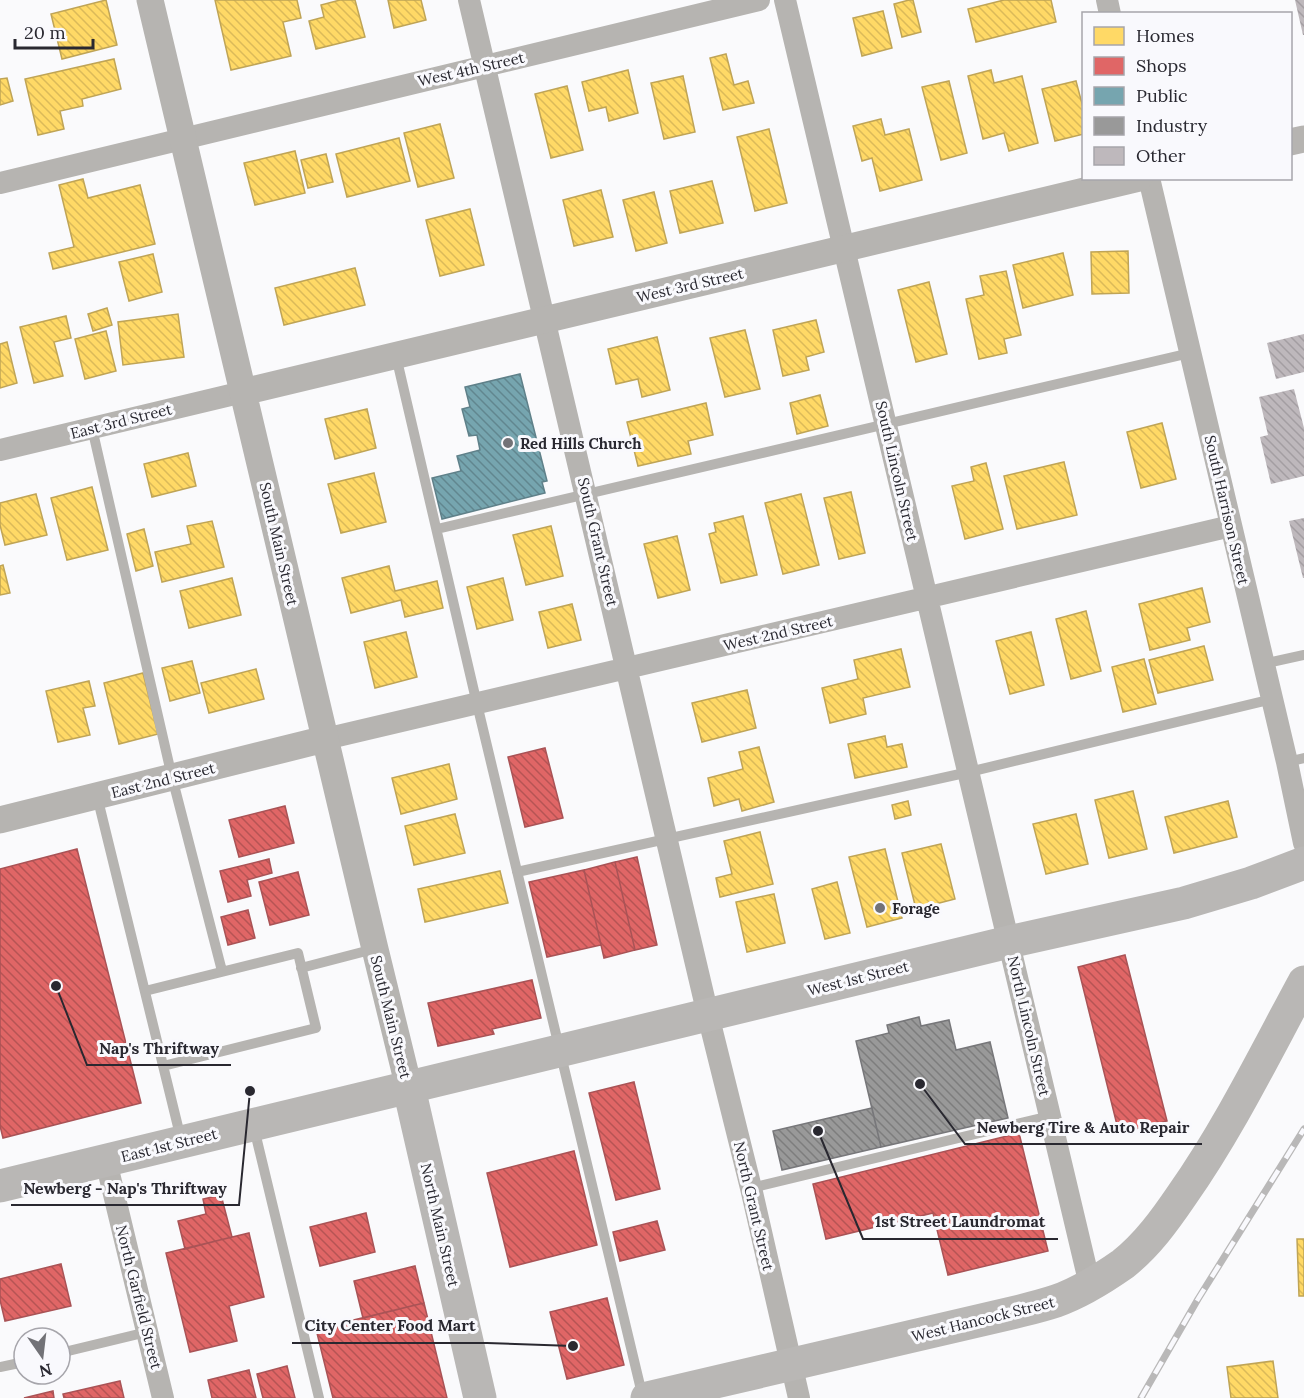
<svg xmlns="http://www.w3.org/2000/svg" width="1304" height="1398" viewBox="0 0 1304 1398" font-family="Lora,serif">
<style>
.homes{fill:url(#homes-back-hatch);stroke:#bfa456;stroke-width:1.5}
.shops{fill:url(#shops-back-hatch);stroke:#a95356;stroke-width:1.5}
.public{fill:url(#public-back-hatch);stroke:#5f8089;stroke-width:1.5}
.industry{fill:url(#industry-back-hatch);stroke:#77777a;stroke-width:1.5}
.building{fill:url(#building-back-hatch)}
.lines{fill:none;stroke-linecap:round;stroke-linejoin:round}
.service{stroke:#b6b4b1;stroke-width:10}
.minor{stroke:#b6b4b1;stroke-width:22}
.tertiary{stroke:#b6b4b1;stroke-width:27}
.primary{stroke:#b9b7b5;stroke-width:33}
.rail-casing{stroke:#b9b8b8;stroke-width:7}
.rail{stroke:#f9f9fd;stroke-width:4.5;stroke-dasharray:14;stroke-linecap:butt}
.poi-dot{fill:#727277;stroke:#f9f9fd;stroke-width:2}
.labels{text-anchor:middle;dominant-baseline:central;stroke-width:6;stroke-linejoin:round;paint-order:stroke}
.street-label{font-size:15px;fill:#292830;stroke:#f9f9fd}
.poi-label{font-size:15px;font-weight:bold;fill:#292830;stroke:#f9f9fd;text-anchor:start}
.leader{fill:none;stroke:#292830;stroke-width:2}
.callout-dot{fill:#292830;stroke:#f9f9fd;stroke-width:2}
.callout-label{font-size:16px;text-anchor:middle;font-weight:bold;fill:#292830;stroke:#f9f9fd;stroke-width:6;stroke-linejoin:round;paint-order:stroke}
</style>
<defs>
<pattern id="homes-back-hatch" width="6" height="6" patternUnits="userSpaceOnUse" patternTransform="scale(1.5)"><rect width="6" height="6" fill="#ffd966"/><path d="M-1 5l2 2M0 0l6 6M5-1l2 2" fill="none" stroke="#dbba59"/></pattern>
<pattern id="shops-back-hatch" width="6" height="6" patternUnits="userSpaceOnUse" patternTransform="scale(1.5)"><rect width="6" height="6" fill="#e06666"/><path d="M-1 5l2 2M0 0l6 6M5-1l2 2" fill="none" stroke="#b65454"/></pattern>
<pattern id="public-back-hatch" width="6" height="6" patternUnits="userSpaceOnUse" patternTransform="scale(1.5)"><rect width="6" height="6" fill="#76a5af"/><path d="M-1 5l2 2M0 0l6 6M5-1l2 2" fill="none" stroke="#61868f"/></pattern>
<pattern id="industry-back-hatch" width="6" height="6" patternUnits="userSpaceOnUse" patternTransform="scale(1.5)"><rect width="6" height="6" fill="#999"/><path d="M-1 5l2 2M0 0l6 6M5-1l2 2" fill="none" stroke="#7d7d7d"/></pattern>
<pattern id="building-back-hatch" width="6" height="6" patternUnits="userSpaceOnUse" patternTransform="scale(1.5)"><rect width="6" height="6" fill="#beb8bc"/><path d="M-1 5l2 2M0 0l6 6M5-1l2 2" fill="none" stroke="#a39ea2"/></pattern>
</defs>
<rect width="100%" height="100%" fill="#fafafc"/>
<!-- homes -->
<path class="homes" d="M106,0L117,45L62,59L51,14Z
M215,0H297L301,18L283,22L291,56L231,70Z
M340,0H355L365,37L316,49L309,21L324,17L321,5Z
M388,0H421L426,20L394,28Z
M909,0H913L921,32L902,37L894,4Z
M1004,0H1051L1056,22L976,42L968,9Z
M883,11L892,48L862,56L853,18Z
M726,54L734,85L748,81L754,103L723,110L710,58Z
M114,59L121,89L82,99L83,106L60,111L64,129L38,135L25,79Z
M628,70L638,113L609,121L606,107L589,111L582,82Z
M991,70L994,83L1022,76L1038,143L1009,151L1004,133L983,139L968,76Z
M683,76L695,132L664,139L651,83Z
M7,78L13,101L0,105V79Z
M949,81L967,153L941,160L922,87Z
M1076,81L1084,111V134L1055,141L1042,89Z
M567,86L583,150L551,158L535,94Z
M881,119L885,135L909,129L922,180L880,191L872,158L862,161L853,126Z
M440,124L454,178L418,187L404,133Z
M769,129L787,203L755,211L737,137Z
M399,138L410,181L347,197L336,154Z
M295,151L305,193L255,205L244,163Z
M326,154L333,182L308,188L301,160Z
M83,179L88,198L140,185L155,244L53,269L49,253L74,247L59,185Z
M712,181L723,223L680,233L670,191Z
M601,190L613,237L574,246L563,200Z
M654,192L667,243L636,251L623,200Z
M470,209L484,265L440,276L426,220Z
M1128,251L1129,293L1092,294L1091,252Z
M1063,253L1073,295L1023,308L1013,265Z
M153,254L162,292L129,301L119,262Z
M355,268L365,305L284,325L275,288Z
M1006,271L1021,335L1004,339L1007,353L979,359L966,299L984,295L980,276Z
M929,282L947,354L916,362L898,290Z
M107,308L112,325L93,331L88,314Z
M178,314L184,357L123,365L118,322Z
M66,316L71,338L54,342L63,376L34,383L20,327Z
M816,320L824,352L806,357L809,370L783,376L773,330Z
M745,330L760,389L725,397L710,338Z
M106,331L116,371L85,379L75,339Z
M657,337L670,390L642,397L638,379L616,384L608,349Z
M7,342L17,383L0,388V344Z
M820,395L828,426L797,434L790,403Z
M706,403L713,435L688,441L691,454L638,466L627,422Z
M367,409L376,448L335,459L325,419Z
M1162,423L1176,479L1141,488L1127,432Z
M188,453L196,486L152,497L144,464Z
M1064,462L1077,515L1017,529L1004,476Z
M986,463L1003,529L965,539L952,486L974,481L971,467Z
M374,473L386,522L341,533L328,484Z
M92,487L108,550L67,560L51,498Z
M851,492L865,553L839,559L824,498Z
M36,494L47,535L5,545L0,525V503Z
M801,494L819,565L783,574L765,503Z
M743,516L757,575L721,583L709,534L716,532L714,523Z
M212,521L224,567L162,582L155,552L191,544L187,526Z
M551,526L563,576L526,585L513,535Z
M144,529L153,566L136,571L127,534Z
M677,536L690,590L658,598L644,544Z
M3,565L10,593L0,595V566Z
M389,566L395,591L437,581L443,608L405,617L401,600L351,613L342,578Z
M232,578L241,615L189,628L180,591Z
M503,578L513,620L477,629L467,587Z
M1202,588L1210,622L1187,628L1190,640L1150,650L1139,604Z
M572,604L581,640L548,648L539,612Z
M1086,611L1101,671L1071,679L1056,619Z
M406,632L417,677L375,688L364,642Z
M1031,632L1044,685L1010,694L996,641Z
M1204,646L1213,680L1158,693L1149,660Z
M901,649L910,687L863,698L866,714L830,723L822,688L858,679L854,660Z
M1144,659L1156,704L1123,712L1112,667Z
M192,661L200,693L170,701L162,668Z
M256,669L264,699L209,713L201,683Z
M143,673L158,734L119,744L104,683Z
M89,681L95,706L83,708L90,735L58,742L46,691Z
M747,690L756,728L702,742L692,703Z
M885,736L887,747L902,744L907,767L855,778L848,744Z
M759,747L774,802L742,811L739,799L714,806L708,778L743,769L739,752Z
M449,764L457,799L401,814L392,778Z
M1133,791L1147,849L1109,858L1095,800Z
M908,801L911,815L895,819L892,805Z
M1228,801L1237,837L1174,853L1165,817Z
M455,814L465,853L414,865L405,826Z
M1076,814L1088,864L1046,874L1033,824Z
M760,832L773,884L720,897L716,878L732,874L724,841Z
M941,844L955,899L916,909L902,853Z
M885,849L902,918L867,927L849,857Z
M500,871L508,903L425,922L418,889Z
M837,882L850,933L825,939L812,889Z
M774,894L785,943L747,952L736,902Z
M1297,1239H1304V1296H1299Z
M1273,1361L1278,1398H1231L1227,1367Z"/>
<!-- shops -->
<path class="shops" d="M545,748L563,818L525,827L508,757Z
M285,806L294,843L239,857L229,820Z
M77,849L141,1103L3,1138L0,1126V869Z
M637,857L657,945L635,950L615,862Z
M269,859L272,873L247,880L251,896L228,902L220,871Z
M615,862L635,950L604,958L584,870Z
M584,870L601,945L547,957L529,882Z
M298,872L309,915L270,925L259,882Z
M248,910L255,938L228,945L221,917Z
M1125,955L1167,1121L1119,1133L1078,967Z
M532,980L541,1018L492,1029L494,1034L438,1046L428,1003Z
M634,1082L660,1189L616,1200L589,1093Z
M1019,1133L1048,1251L948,1275L933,1213L826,1239L813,1184Z
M574,1151L597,1245L510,1267L487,1173Z
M221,1195L232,1237L185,1249L178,1221L206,1214L203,1199Z
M366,1213L375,1252L320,1266L310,1227Z
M657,1221L665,1250L620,1261L613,1232Z
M249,1233L264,1297L229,1306L237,1341L190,1352L166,1253Z
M61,1264L71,1306L5,1321L0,1300V1279Z
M415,1266L424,1303L363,1318L354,1281Z
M607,1298L624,1365L567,1379L550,1312Z
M424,1303L447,1398H333L316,1329Z
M287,1366L295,1398H263L257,1374Z
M249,1370L256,1398H212L208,1380Z
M120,1381L124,1398H64L63,1394Z
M53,1391L54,1398H24Z"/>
<!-- public -->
<path class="public" d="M520,374L547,481L542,482L545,493L442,519L432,478L461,471L457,456L480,450L477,435L469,436L462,409L470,407L465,387Z"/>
<!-- industry -->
<path class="industry" d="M919,1017L921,1026L949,1020L956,1050L990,1042L1008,1118L881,1147L856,1041L889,1033L887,1025Z
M872,1108L881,1147L782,1170L773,1131Z"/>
<!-- building -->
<path class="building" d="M1295,0H1304V35H1303Z
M1304,334V372L1276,379L1267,343Z
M1294,389L1304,428V476L1271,484L1260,437L1268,435L1259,397Z
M1304,518V578H1303L1289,521Z"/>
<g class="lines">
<!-- service -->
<path class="service" d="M396,356L477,704L643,1398
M92,428L172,777L222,971
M437,529L1190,353
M1263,664L1304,655
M1287,762L1304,758
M97,796L181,1139
M517,872L969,772L1272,699
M301,968L374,949
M145,991L298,953L316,1028L163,1066
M254,1128L319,1398
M751,1188L1050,1116
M60,1353L147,1332
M0,1367L24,1362"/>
<!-- minor -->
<path class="minor" d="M469,0L708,1015L751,1188L799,1398
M785,0L1090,1285
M1107,0L1110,14
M1149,178L1287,762L1304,843
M0,183L759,0
M0,450L243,392
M325,739L1231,526
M106,1161L163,1398"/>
<!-- tertiary -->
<path class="tertiary" d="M150,0L375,949L409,1088
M1290,142L1304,139
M243,392L1139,178
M0,820L325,739"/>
<!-- primary -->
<path class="primary" d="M409,1088L480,1398
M0,1186L1009,942L1184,903L1251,883L1304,863
M647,1398L1020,1311C1032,1308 1044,1305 1056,1301C1079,1293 1103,1278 1123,1264C1147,1245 1165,1220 1182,1195C1229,1128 1265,1054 1304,982"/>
<defs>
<path id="rail" d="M1141,1398L1198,1299L1304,1129"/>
</defs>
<!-- rail casing -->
<use href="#rail" class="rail-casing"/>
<!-- rail -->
<use href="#rail" class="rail"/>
</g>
<!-- markers -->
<g class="poi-dot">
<circle cx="508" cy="443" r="6"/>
<circle cx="880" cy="908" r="6"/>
</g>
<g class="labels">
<!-- street labels -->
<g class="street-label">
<text transform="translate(471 69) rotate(-13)">West 4th Street</text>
<text transform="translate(690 285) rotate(-13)">West 3rd Street</text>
<text transform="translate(121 421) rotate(-14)">East 3rd Street</text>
<text transform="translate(897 471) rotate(77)">South Lincoln Street</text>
<text transform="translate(1227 510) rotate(77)">South Harrison Street</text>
<text transform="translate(598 542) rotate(77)">South Grant Street</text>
<text transform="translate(279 544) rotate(77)">South Main Street</text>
<text transform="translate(778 633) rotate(-13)">West 2nd Street</text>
<text transform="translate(163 780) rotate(-14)">East 2nd Street</text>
<text transform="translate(858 978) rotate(-14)">West 1st Street</text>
<text transform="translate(391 1017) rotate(76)">South Main Street</text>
<text transform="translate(1029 1026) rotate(77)">North Lincoln Street</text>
<text transform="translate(169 1145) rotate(-14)">East 1st Street</text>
<text transform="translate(754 1206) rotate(77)">North Grant Street</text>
<text transform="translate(440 1225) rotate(77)">North Main Street</text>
<text transform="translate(139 1297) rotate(76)">North Garfield Street</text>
<text transform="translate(983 1319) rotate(-14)">West Hancock Street</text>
</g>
<!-- poi labels -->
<g class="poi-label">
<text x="520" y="443">Red Hills Church</text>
<text x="892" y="908">Forage</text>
</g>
</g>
<!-- callouts -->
<path class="leader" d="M56 986L87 1065H231M920 1084L965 1144H1202M250 1091L239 1205H11M818 1131L863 1239H1058M573 1346L487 1343H292"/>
<g class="callout-dot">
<circle cx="56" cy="986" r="6"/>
<circle cx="920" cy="1084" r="6"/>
<circle cx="250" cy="1091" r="6"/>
<circle cx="818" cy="1131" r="6"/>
<circle cx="573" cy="1346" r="6"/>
</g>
<g class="callout-label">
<text x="159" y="1054">Nap's Thriftway</text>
<text x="1083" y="1133">Newberg Tire &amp; Auto Repair</text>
<text x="125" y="1194">Newberg - Nap's Thriftway</text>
<text x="960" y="1227">1st Street Laundromat</text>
<text x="390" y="1331">City Center Food Mart</text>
</g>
<!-- legend -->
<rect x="1082" y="12" width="210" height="168" fill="#f9f9fd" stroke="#a6a5ab" stroke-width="1.5"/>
<rect x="1094" y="27" width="30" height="18" fill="#ffd966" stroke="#a6a5ab" stroke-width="1.5"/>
<text x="1136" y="42" font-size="18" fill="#292830">Homes</text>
<rect x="1094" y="57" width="30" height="18" fill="#e06666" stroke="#a6a5ab" stroke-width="1.5"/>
<text x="1136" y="72" font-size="18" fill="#292830">Shops</text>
<rect x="1094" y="87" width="30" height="18" fill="#76a5af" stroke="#a6a5ab" stroke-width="1.5"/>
<text x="1136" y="102" font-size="18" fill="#292830">Public</text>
<rect x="1094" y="117" width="30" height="18" fill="#999999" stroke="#a6a5ab" stroke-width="1.5"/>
<text x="1136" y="132" font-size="18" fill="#292830">Industry</text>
<rect x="1094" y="147" width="30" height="18" fill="#beb8bc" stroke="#a6a5ab" stroke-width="1.5"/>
<text x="1136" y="162" font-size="18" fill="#292830">Other</text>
<!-- north arrow -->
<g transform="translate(42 1356) rotate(166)"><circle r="28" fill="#f9f9fd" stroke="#a6a5ab" stroke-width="1.5"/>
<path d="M0-4.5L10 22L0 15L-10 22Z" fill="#727277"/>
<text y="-9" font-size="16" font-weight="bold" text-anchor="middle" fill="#292830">N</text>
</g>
<!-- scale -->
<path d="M15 39v9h78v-9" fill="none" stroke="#292830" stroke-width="3"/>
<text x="24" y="39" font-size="18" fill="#292830" stroke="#f9f9fd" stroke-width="4.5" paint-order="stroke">20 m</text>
</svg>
